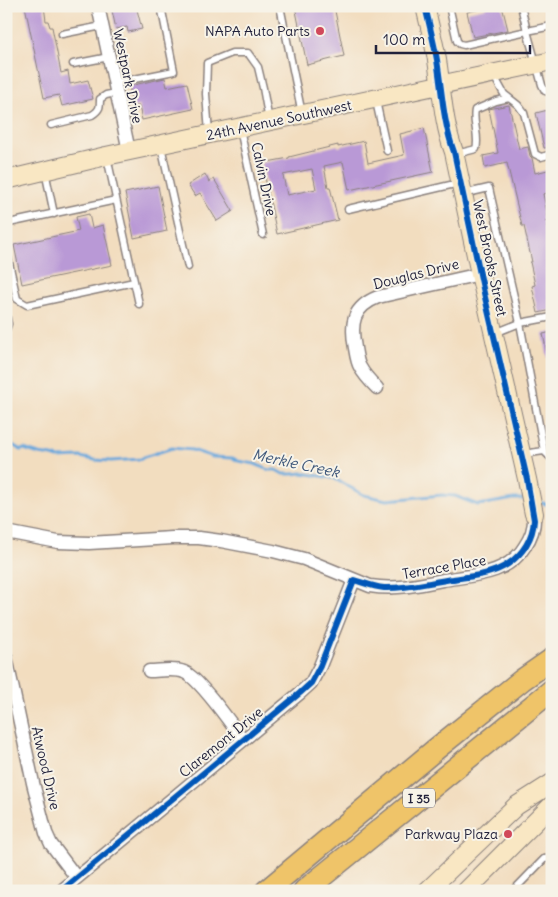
<svg xmlns="http://www.w3.org/2000/svg" width="558" height="897" viewBox="0 0 558 897" font-family="Delius,sans-serif">
<style>
.lines{fill:none;stroke-linecap:round;stroke-linejoin:round}
.stream{stroke:#6aa8dc;stroke-width:3}
.building{fill:#b999d6;fill-rule:evenodd}
.lane-casing{stroke:#8a807d;stroke-width:9}
.street-casing{stroke:#8a807d;stroke-width:15}
.secondary-casing{stroke:#8a807d;stroke-width:20}
.highway-casing{stroke:#8a807d;stroke-width:24}
.lane{stroke:#fff;stroke-width:6}
.street{stroke:#fff;stroke-width:12}
.secondary{stroke:#f9e7c3;stroke-width:18}
.highway{stroke:#efc469;stroke-width:21}
.cycleway-casing{stroke:#f7f3e8;stroke-width:9}
.cycleway{stroke:#0057b8;stroke-width:6}
.poi-dot{fill:#d1495b;stroke:#f7f3e8;stroke-width:2}
.labels{text-anchor:middle;dominant-baseline:central;stroke-width:4;stroke-linejoin:round;paint-order:stroke}
.shield{fill:#f7f3e8;stroke:#62616f;stroke-width:1}
.shield-label{font-size:12px;font-weight:bold;fill:#22223b}
.poi-label{font-size:14px;fill:#22223b;stroke:#f7f3e8;text-anchor:end}
.street-label{font-size:14px;fill:#22223b;stroke:#f7f3e8}
.water-label{font-size:15px;font-style:italic;fill:#3f587b;stroke:#f7f3e8}
</style>
<rect width="100%" height="100%" fill="#f7f3e8"/>
<filter id="ink" filterUnits="userSpaceOnUse"><feTurbulence type="fractalNoise" baseFrequency=".02" numOctaves="2"/><feDisplacementMap in="SourceGraphic" scale="10" xChannelSelector="R" yChannelSelector="G"/><feConvolveMatrix kernelMatrix="1 2 1 2 8 2 1 2 1" color-interpolation-filters="sRGB"/></filter>
<filter id="wash" filterUnits="userSpaceOnUse"><feTurbulence type="fractalNoise" baseFrequency=".0096" numOctaves="4" result="noise"/><feDisplacementMap in="SourceGraphic" scale="20" xChannelSelector="R" yChannelSelector="G"/><feGaussianBlur stdDeviation="1.12" result="paint"/><feColorMatrix in="noise" values="0 0 0 0 0 0 0 0 0 0 0 0 0 0 0 0 0 1.4 0 .05"/><feComposite in="paint" operator="in"/></filter>
<g filter="url(#wash)">
<rect width="100%" height="100%" fill="#f2ddbf"/>
<g class="lines">
<!-- stream -->
<path class="stream" d="M6,441L21,450L24,449L39,454L52,456L58,458L80,457L95,460L111,461L141,459L144,457L172,448L192,450L213,457L233,458L238,461L255,464L269,470H276L283,474H293L302,473L333,478L364,495L387,500L442,495L455,496L478,505L514,499H524
M537,501L552,506"/>
</g>
<g id="blocks">
<!-- building -->
<path class="building" d="M25,6H44L46,21H48L50,27H52L61,73L68,71L70,84L88,80L93,99L62,106L59,95L44,98Z
M111,6H123V9L136,6L142,29L128,32L127,27L116,29Z
M295,6H334L344,56L307,65Z
M485,6H502L508,30L473,37L467,12L486,8Z
M165,78L167,87L187,83L193,109L142,120L139,106L133,107L129,86Z
M509,105L519,149L528,147L530,156L532,158L535,173L552,169V192L543,194L549,221H546L552,248V310L538,313L532,286L535,285L530,262H532L524,226H522L507,163L485,168L483,156L498,153L489,109Z
M552,109V147L544,148L536,113Z
M424,128L433,172L349,190L343,162L324,166L328,187H330L338,220L277,234L262,163L289,158V157L338,145V147L364,141L368,163L404,155L400,134ZM312,169L316,189L287,195L283,175Z
M205,174L209,182L214,179L233,211L217,221L200,193L195,196L188,185Z
M158,186L167,231L134,238L125,193Z
M89,214L92,228L103,225L112,265L22,284L14,245L79,231L76,217Z
M552,332V358H548L543,334Z"/>
</g>
</g>
<g filter="url(#ink)">
<use href="#blocks" fill-opacity="0" stroke="#8a807d" stroke-width="1"/>
<g class="lines">
<defs>
<path id="lane" d="M280,6L302,114
M449,6L457,41L460,44L464,45L527,31L542,85L545,91L549,92H552
M521,6L527,31L552,26
M62,34L102,26
M73,64L109,57
M494,76L504,94L518,105L524,113L535,154L541,157L552,154
M114,83L174,71L161,6
M376,101L387,151
M51,125L92,115C100,110 100,107 100,99L106,95L116,93
M240,129L263,235
M209,133L206,94L207,63L232,53H248L258,67L263,88L269,121
M161,146L188,267
M456,154L476,149C480,136 472,122 475,110L496,101L509,98
M107,157L139,304
M45,171L54,214
M463,194L489,188L520,323L544,451L552,459
M348,209L459,183
M6,226L9,223L116,200
M6,249L17,299L27,305L134,282
M6,314L8,324L6,330
M495,333L520,323L552,317
M523,454L544,451
M513,891L544,859L552,858"/>
<path id="street" d="M98,6L129,151
M377,388C371,382 364,375 360,367C357,362 356,354 355,348C350,323 353,307 378,297L480,274
M6,532L58,542L89,543L172,538H199L221,541L273,551L304,559L370,586C395,590 419,585 443,580C473,575 508,575 525,546C532,536 535,526 534,514
M6,657L33,783L46,833L51,844L76,877
M149,671C160,671 174,668 184,672C198,677 233,726 243,740
M61,891L300,693L311,683L320,666L354,580"/>
<path id="secondary" d="M425,6C429,24 434,42 437,60C442,91 443,122 454,152L480,274L527,479L534,514
M6,180L106,156L552,61
M427,891L516,806L552,783
M466,891L552,805"/>
<path id="highway" d="M266,891L436,749L522,680L552,659
M304,891L552,690"/>
</defs>
<!-- lane casing -->
<use href="#lane" class="lane-casing"/>
<!-- street casing -->
<use href="#street" class="street-casing"/>
<!-- secondary casing -->
<use href="#secondary" class="secondary-casing"/>
<!-- highway casing -->
<use href="#highway" class="highway-casing"/>
<!-- lane -->
<use href="#lane" class="lane"/>
<!-- street -->
<use href="#street" class="street"/>
<!-- secondary -->
<use href="#secondary" class="secondary"/>
<!-- highway -->
<use href="#highway" class="highway"/>
<defs>
<path id="cycleway" d="M61,891L300,693L311,683L320,666L354,580C364,583 374,587 384,588C407,589 430,582 453,579C471,576 492,575 508,564C523,554 533,538 534,520L527,479L484,293L454,152C443,122 442,91 437,60C434,42 429,24 425,6"/>
</defs>
<!-- cycleway casing -->
<use href="#cycleway" class="cycleway-casing"/>
<!-- cycleway -->
<use href="#cycleway" class="cycleway"/>
</g>
</g>
<!-- markers -->
<g class="poi-dot">
<circle cx="320" cy="31" r="5"/>
<circle cx="508" cy="834" r="5"/>
</g>
<g class="labels">
<!-- shield labels -->
<rect class="shield" x="403" y="788.5" width="32" height="19" rx="4"/>
<g class="shield-label">
<text x="419" y="798">I 35</text>
</g>
<!-- poi labels -->
<g class="poi-label">
<text x="310" y="31">NAPA Auto Parts</text>
<text x="498" y="834">Parkway Plaza</text>
</g>
<!-- street labels -->
<g class="street-label">
<text transform="translate(128 76) rotate(78)">Westpark Drive</text>
<text transform="translate(279 120) rotate(-12)">24th Avenue Southwest</text>
<text transform="translate(264 179) rotate(78)">Calvin Drive</text>
<text transform="translate(490 258) rotate(78)">West Brooks Street</text>
<text transform="translate(416 274) rotate(-14)">Douglas Drive</text>
<text transform="translate(444 567) rotate(-10)">Terrace Place</text>
<text transform="translate(221 742) rotate(-39)">Claremont Drive</text>
<text transform="translate(46 768) rotate(77)">Atwood Drive</text>
</g>
<!-- water labels -->
<g class="water-label">
<text transform="translate(296 463) rotate(12)">Merkle Creek</text>
</g>
</g>
<!-- margin -->
<rect width="558" height="897" fill="none" stroke="#f7f3e8" stroke-width="25"/>
<!-- scale -->
<path d="M376 45v8h154v-8" fill="none" stroke="#22223b" stroke-width="2.5"/>
<text x="383" y="45" font-size="15" fill="#22223b" stroke="#f7f3e8" stroke-width="4" paint-order="stroke">100 m</text>
</svg>
